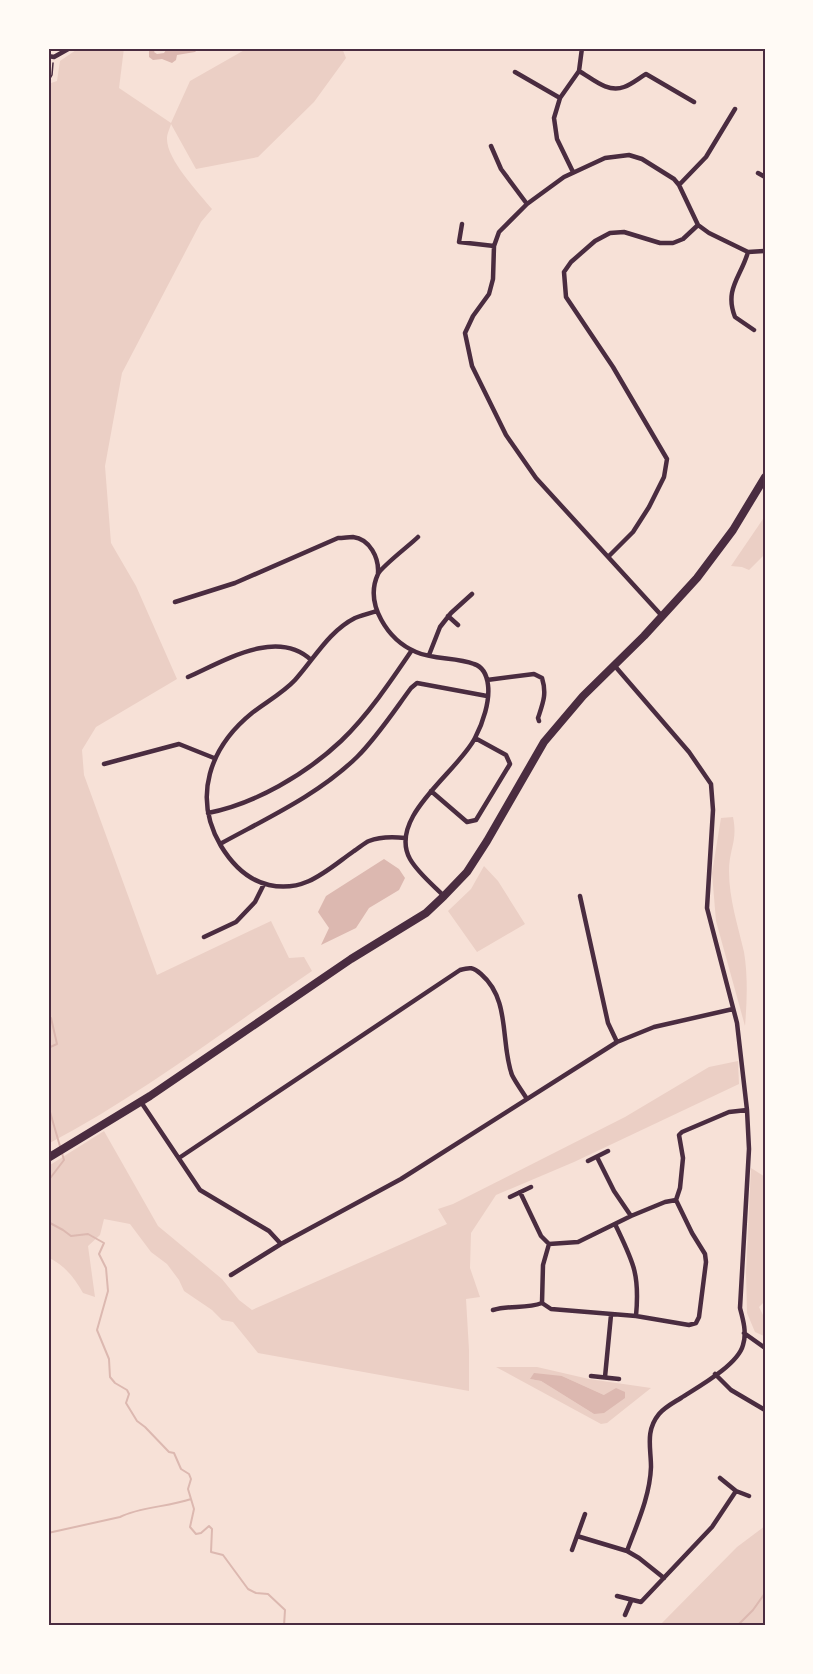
<svg xmlns="http://www.w3.org/2000/svg" width="813" height="1674" viewBox="0 0 813 1674" font-family="Arial,sans-serif">
<style>
.green{fill:#ebcfc5;fill-rule:evenodd}
.water{fill:#dcb8b0}
.lines{fill:none;stroke-linecap:round;stroke-linejoin:round}
.stream{stroke:#dcb8b0;stroke-width:2}
.path{stroke:#4a2c40;stroke-width:1.5}
.minor{stroke:#4a2c40;stroke-width:4.5}
.trunk{stroke:#4a2c40;stroke-width:8}
.neatline{fill:none;stroke:#4a2c40;stroke-width:2}
</style>
<rect width="100%" height="100%" fill="#f7e1d7"/>
<!-- green -->
<path class="green" d="M79,48H124L119,88L171,123L190,81L248,48H342L346,58L314,102L258,157L196,169L171,124C170,128 167,134 167,138C166,159 199,193 212,209L201,222L122,373L105,466L111,543L136,586L177,679L96,727L82,750L84,775L157,975L271,921L289,958L304,957L312,971C225,1030 141,1095 48,1144V84L57,81L60,61Z
M765,516V554L749,570L742,567L731,566Z
M733,817C738,841 729,849 729,871C729,899 738,926 744,952C748,976 747,1002 745,1026L716,921L712,873L721,818Z
M484,866L498,881L525,924L477,952L448,911L471,889Z
M738,1061L739,1084L574,1162L496,1195L471,1233L470,1268L480,1297L466,1299L469,1350V1391L258,1353L233,1322L222,1320L212,1310L184,1291L179,1280L167,1264L151,1252L130,1224L104,1219L100,1235L88,1246L95,1297L83,1293C74,1277 65,1266 48,1257V1172L50,1165L104,1131L158,1226L222,1279L239,1300L252,1310L447,1224L438,1209L453,1204L625,1117L709,1067Z
M751,1168L765,1177V1301L759,1307L765,1319L764,1336L755,1332L747,1313L746,1272Z
M496,1367H537L589,1379L651,1388L607,1423L601,1424ZM562,1376L604,1395L594,1414L541,1381L530,1379Z
M765,1526V1626H659L737,1547Z"/>
<!-- water -->
<path class="water" d="M149,48H156L154,52L157,54L164,53L166,50L165,48L198,49L195,52L177,55L176,60L172,63L162,59L153,60L149,57Z
M384,859L399,869L405,878L399,890L369,908L356,928L321,945L329,928L318,912L326,896Z
M534,1373L562,1376L604,1395L616,1388L625,1392V1398L604,1413L594,1414L541,1381L530,1379Z"/>
<g class="lines">
<!-- stream -->
<path class="stream" d="M48,1018H51L57,1044L48,1048
M48,1105L64,1160L48,1181
M48,1198L50,1223L63,1230L71,1236L88,1234L104,1243L99,1254L106,1268L108,1291L97,1330L109,1359L110,1377L115,1383L127,1390L129,1394L126,1403L137,1421L145,1427L169,1452L174,1453L181,1469L189,1474L191,1479L188,1489L194,1509L190,1527L196,1534L201,1533L209,1526L212,1529L211,1552L223,1555L248,1589L256,1593L268,1594L285,1610L284,1626
M48,1533L120,1517C139,1507 168,1507 191,1499
M340,1626L346,1624L352,1626
M737,1626L753,1610L765,1593"/>
<!-- path -->
<path class="path" d="M48,82L52,75L53,63"/>
<!-- minor -->
<path class="minor" d="M48,56L54,57L70,48
M579,71C593,79 607,93 624,87C632,84 639,78 646,74L694,102
M515,72L560,98
M491,146L501,169L527,204
M573,172L557,139L554,118L560,98L579,71L582,48
M758,173L765,177
M679,185L706,157L735,109
M462,224L459,242L494,246
M748,252C741,277 724,289 735,317L754,330
M418,537C410,545 382,566 378,574C364,604 388,640 416,652C434,660 456,657 474,664C483,667 487,676 488,685C490,701 483,723 475,738C458,772 387,817 410,859C418,873 433,885 444,896
M608,557L633,532L649,507L664,477L667,459L613,367L566,297L564,272L571,262L595,241L610,233L624,232L660,243H673L683,239L698,225
M175,602L235,583L338,538C343,538 349,537 353,537C370,539 379,558 378,573
M377,611C370,613 362,615 355,618C329,631 314,659 295,680C283,693 266,702 252,713C210,747 192,797 221,846C232,864 247,880 269,885C305,893 327,870 354,851C359,848 364,843 369,841C379,837 395,837 405,838
M448,616L458,625
M662,616L536,478L506,435L472,366L465,333L473,316L489,294L493,279L494,246L499,232L527,204L564,177L605,158L629,155L642,159L674,179L679,185L698,225L709,233L748,252L765,251
M429,655L440,627L451,613L472,594
M614,665L689,752L711,784L713,810L707,908L737,1023L747,1110L749,1149L740,1308C743,1319 747,1333 743,1345C738,1365 698,1387 681,1398C673,1403 665,1407 659,1414C645,1431 651,1448 651,1467C650,1496 637,1524 627,1551
M188,677C224,661 277,628 311,660
M487,680L534,674L542,678C547,694 543,703 538,718L539,721
M104,764L179,744L214,758
M431,791L467,822L476,820L510,764L506,755L475,738
M208,813C255,804 306,774 341,741C368,715 391,681 412,650
M220,844C267,818 318,795 357,757C377,737 394,711 411,688L417,683L487,696
M580,896L608,1023L617,1042
M204,937L236,922L255,902L264,884
M141,1102L200,1190L269,1231L281,1244
M597,1157L614,1191L631,1216
M179,1158L460,970C470,967 473,967 481,974C511,1000 500,1042 512,1075C516,1083 522,1091 527,1099
M588,1161L608,1151
M520,1192L541,1236L549,1244L578,1242L631,1216L665,1202L676,1200
M510,1197L531,1187
M615,1224C633,1262 640,1273 636,1316
M231,1275L281,1244L401,1179L617,1042L654,1027L733,1009
M542,1303L543,1265L549,1244
M493,1310C510,1305 526,1309 542,1303L551,1309L636,1316L689,1325L696,1323L699,1317L706,1262L705,1254L692,1233L676,1200L680,1188L683,1158L679,1135L682,1132L729,1112L747,1110
M744,1333L765,1348
M715,1374L731,1390L765,1410
M591,1376L619,1379
M605,1377L611,1315
M720,1478L736,1491L749,1496
M577,1536L627,1551L639,1558L664,1578
M572,1550L585,1514
M617,1596L641,1602L712,1527L736,1491
M625,1615L631,1601"/>
<!-- trunk -->
<path class="trunk" d="M48,1158L150,1096L351,959L426,913L444,896L467,872L487,841L544,742L583,696L644,636L697,578L733,530L765,477"/>
</g>
<!-- border -->
<rect width="813" height="1674" fill="none" stroke="#fffaf5" stroke-width="99"/>
<rect x="50" y="50" width="714" height="1574" class="neatline"/>
</svg>
